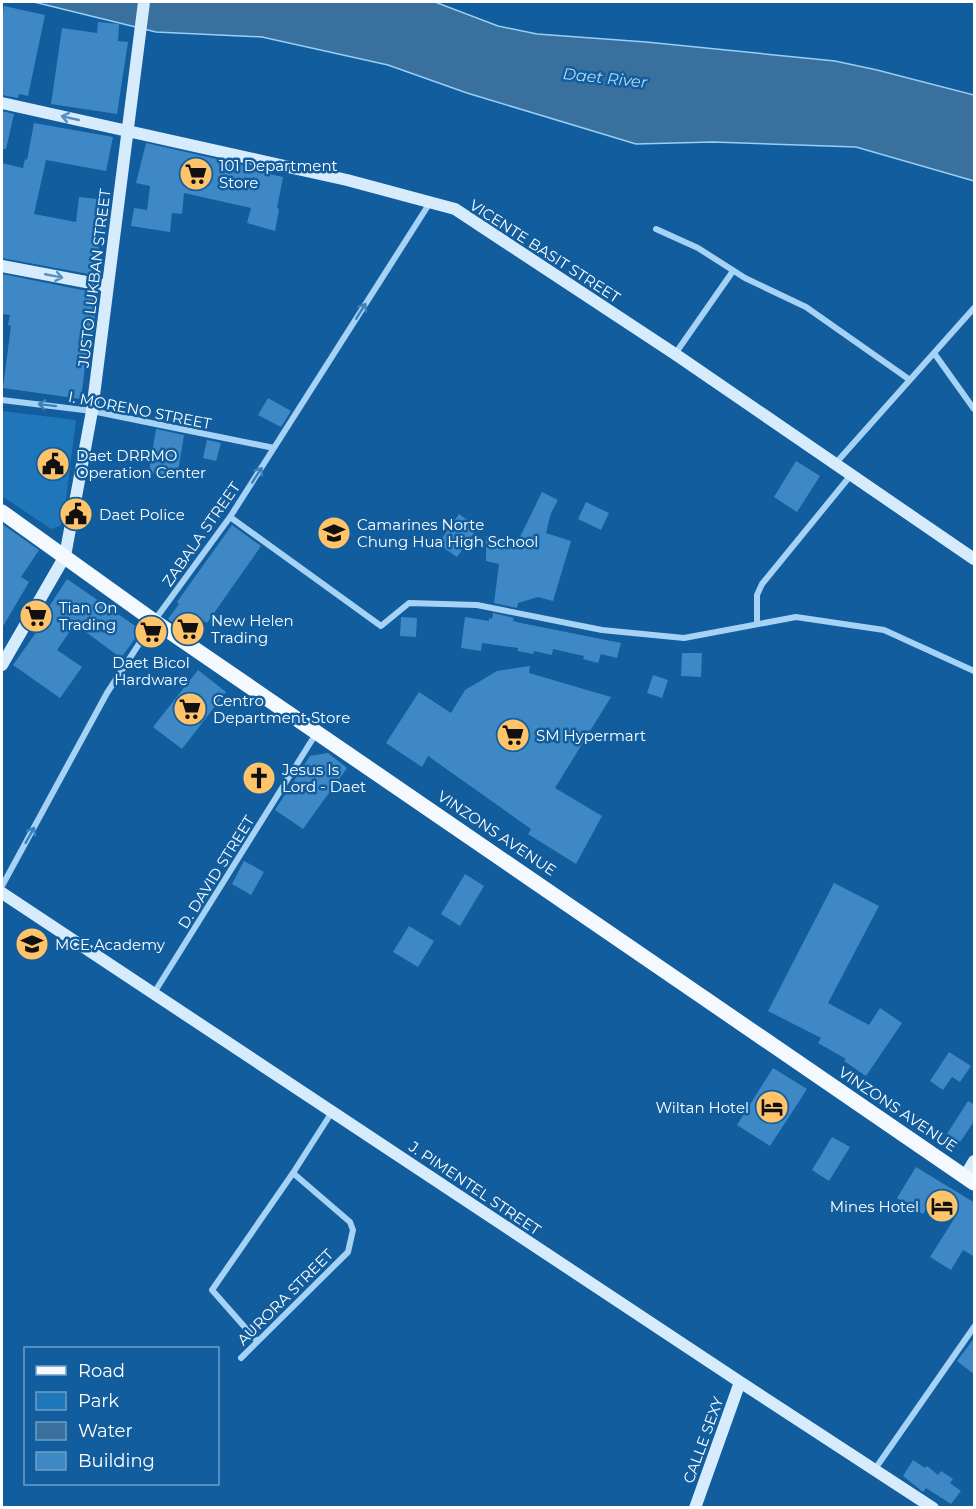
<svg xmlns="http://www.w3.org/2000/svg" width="976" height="1509" viewBox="0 0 976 1509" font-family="Montserrat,sans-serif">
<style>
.green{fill:#1f77ba}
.water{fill:#39709d;stroke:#98cff8;stroke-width:1.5}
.building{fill:#3e89c5}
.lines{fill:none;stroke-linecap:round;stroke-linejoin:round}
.street{stroke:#a6d2f5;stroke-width:6}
.secondary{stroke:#d6ecfd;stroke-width:12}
.primary{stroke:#f4f9ff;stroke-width:15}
.oneway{stroke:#568fbf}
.oneway2{stroke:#3e80b7}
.labels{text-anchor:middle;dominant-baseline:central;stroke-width:5;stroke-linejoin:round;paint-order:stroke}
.poi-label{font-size:15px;fill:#fff;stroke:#115d9d;text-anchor:start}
.street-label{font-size:15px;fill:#fff;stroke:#115d9d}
.water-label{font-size:16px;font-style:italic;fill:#b3dcfb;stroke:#115d9d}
</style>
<rect width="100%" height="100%" fill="#115d9d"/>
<!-- green -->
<path class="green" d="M2,411L76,420L63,522L60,526L51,529L2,496Z"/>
<!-- water -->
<path class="water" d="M34,2H435L498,26L537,34L646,42L835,61L877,70L974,95V181L856,147L713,142L636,144L467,93L388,65L262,37L156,32Z"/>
<!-- building -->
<path class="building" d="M4,6L45,15L28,96L19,94L18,98L2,95V18Z
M98,22L119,24L118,41L128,42L117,114L51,104L62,28L97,33Z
M2,111L14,114L6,149H2Z
M34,123L113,137L106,171L46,160L34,214L76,222L79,197L107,200L94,275L2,258V163L23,168L25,159L27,160Z
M146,143L256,168L255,171L283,177L277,208L279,209L275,231L247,223L251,208L184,193L182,214L172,213L170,232L131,226L134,208L147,210L150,186L136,183Z
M2,274L92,292V295H97L92,343L88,342L81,399L3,388L11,326L8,325L10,315L2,314Z
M268,398L291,411L281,427L258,415Z
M156,429L184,435L177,477L149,472Z
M207,440L221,443L216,461L203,458Z
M796,461L820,476L797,512L774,497Z
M542,492L558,500L551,513L546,533L571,541L553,601L538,597L518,603L517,608L494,603L499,564L486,561V536L513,546L516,538L519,539Z
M586,502L609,513L601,530L578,519Z
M459,514L478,527L457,557L438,544Z
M2,524L39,550L21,577L29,582L2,628Z
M232,525L261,546L207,623L202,620L192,635L168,619L179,604L177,602Z
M67,579L141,630L121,658L75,624L57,650L82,667L60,698L13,665L42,624L39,622Z
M493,613L514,618L513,621L521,623L621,643L617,658L601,654L598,663L583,659L584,656L553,649L552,655L534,651L533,654L518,651V648L482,643L481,651L461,648L465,617L489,621V618L492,619Z
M401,617L417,618L416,637L400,636Z
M682,653H702L701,677L681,676Z
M530,666L529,673L611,697L555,788L602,816L576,864L528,834L531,829L428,756L422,767L386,743L419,692L451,713L465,690L497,671Z
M198,670L226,692L182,749L153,727Z
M653,675L668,680L662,698L647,693Z
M328,753L347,768L303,829L275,810L310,756Z
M244,861L264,872L251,895L232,884Z
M465,874L484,886L460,926L441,914Z
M834,883L879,906L828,1003L869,1025L880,1008L902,1023L866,1076L844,1061L846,1059L818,1043L821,1038L768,1011Z
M409,926L434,941L418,967L393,952Z
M949,1052L971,1066L960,1082L952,1077L943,1090L930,1081Z
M773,1068L807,1089L770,1146L737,1125Z
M968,1101L975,1105V1120L960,1142L947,1134Z
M832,1137L850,1147L829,1181L812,1170Z
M916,1167L975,1203V1257L963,1250L951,1270L930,1257L954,1219L929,1204L923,1214L897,1198Z
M975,1337V1375L957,1361Z
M913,1460L925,1468L927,1466L938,1475L941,1471L953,1479L950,1483L961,1491L951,1504L926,1488L923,1492L903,1476Z"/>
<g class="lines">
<!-- street -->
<path class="street" d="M656,229L698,248L745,278L806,307L910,380
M934,353L974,409
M675,354L733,271
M2,400L92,411L274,448
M835,464L974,308
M230,517L381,626L409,603L477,605L602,630L684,638L796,617L884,630L974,671
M757,624V595L762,584L851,475
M2,886L107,693L154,621L230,517L431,201
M154,993L317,732
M257,1341L212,1290L293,1173
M241,1358L348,1252L353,1230L350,1222L293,1173L332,1112
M875,1469L974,1327"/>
<!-- secondary -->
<path class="secondary" d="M2,103L347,180L455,209L675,354L974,559
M2,266L107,286
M2,665L65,556L92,411L144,2
M2,893L740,1382L933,1508
M965,1176L974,1161
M695,1508L740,1382"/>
<!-- primary -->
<path class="primary" d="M2,512L154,621L974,1183"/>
</g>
<!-- one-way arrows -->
<defs><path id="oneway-shaft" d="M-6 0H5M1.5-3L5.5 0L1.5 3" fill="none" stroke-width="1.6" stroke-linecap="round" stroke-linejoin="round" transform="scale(1.5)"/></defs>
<g class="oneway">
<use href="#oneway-shaft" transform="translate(70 118) rotate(-167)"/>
<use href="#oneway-shaft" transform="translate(54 276) rotate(11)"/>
</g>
<g class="oneway2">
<use href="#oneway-shaft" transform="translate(361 311) rotate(-58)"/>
<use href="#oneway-shaft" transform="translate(47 405) rotate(-173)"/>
<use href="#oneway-shaft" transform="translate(257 475) rotate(-57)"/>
<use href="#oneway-shaft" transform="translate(30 835) rotate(-61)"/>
</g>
<!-- icons -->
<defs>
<symbol id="supermarket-disc" viewBox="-11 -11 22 22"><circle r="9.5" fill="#ffc36a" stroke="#115d9d"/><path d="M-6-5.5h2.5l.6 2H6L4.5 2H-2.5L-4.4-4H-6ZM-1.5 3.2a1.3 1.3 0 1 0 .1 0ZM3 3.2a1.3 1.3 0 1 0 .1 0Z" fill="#111"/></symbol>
<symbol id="civic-disc" viewBox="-11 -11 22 22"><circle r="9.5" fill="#ffc36a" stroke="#115d9d"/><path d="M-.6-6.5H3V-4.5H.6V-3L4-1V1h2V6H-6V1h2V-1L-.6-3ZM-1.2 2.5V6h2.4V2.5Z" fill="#111"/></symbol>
<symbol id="school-disc" viewBox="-11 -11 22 22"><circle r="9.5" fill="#ffc36a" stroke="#115d9d"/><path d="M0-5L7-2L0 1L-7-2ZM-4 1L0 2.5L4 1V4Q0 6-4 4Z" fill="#111"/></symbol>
<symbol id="church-disc" viewBox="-11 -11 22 22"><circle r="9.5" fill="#ffc36a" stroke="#115d9d"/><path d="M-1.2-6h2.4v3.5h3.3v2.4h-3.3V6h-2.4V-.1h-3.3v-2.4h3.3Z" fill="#111"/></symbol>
<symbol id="hotel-disc" viewBox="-11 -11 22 22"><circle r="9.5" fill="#ffc36a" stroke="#115d9d"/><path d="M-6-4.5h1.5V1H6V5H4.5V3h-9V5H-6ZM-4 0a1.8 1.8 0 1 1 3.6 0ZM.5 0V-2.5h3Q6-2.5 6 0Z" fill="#111"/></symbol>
</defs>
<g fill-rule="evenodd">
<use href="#supermarket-disc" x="177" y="155" width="38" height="38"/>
<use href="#civic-disc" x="34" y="445" width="38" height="38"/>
<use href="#civic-disc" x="57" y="495" width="38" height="38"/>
<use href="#school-disc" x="315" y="514" width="38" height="38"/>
<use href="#supermarket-disc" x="17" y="597" width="38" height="38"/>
<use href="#supermarket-disc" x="169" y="610" width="38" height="38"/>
<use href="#supermarket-disc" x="132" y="613" width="38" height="38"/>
<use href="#supermarket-disc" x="171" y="690" width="38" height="38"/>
<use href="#supermarket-disc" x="494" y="716" width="38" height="38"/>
<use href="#church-disc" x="240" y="759" width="38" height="38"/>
<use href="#school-disc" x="13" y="925" width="38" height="38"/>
<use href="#hotel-disc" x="753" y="1088" width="38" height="38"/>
<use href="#hotel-disc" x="923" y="1187" width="38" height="38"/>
</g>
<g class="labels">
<!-- poi labels -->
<g class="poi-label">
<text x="219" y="165">101 Department<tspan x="219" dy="17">Store</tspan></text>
<text x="76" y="455">Daet DRRMO<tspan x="76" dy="17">Operation Center</tspan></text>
<text x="99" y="514">Daet Police</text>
<text x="357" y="524">Camarines Norte<tspan x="357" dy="17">Chung Hua High School</tspan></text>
<text x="59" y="607">Tian On<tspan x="59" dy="17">Trading</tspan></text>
<text x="211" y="620">New Helen<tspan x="211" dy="17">Trading</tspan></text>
<text x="151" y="662" text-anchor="middle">Daet Bicol<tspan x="151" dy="17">Hardware</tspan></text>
<text x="213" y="700">Centro<tspan x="213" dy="17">Department Store</tspan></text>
<text x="536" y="735">SM Hypermart</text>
<text x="282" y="769">Jesus Is<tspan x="282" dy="17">Lord - Daet</tspan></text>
<text x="55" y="944">MCE Academy</text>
<text x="749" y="1107" text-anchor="end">Wiltan Hotel</text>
<text x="919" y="1206" text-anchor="end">Mines Hotel</text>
</g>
<!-- street labels -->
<g class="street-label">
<text transform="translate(545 251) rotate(33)">VICENTE BASIT STREET</text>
<text transform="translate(94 278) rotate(-83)">JUSTO LUKBAN STREET</text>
<text transform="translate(140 410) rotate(11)">I. MORENO STREET</text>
<text transform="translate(201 534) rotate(-55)">ZABALA STREET</text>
<text transform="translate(497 833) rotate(34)">VINZONS AVENUE</text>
<text transform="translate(216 872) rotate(-58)">D. DAVID STREET</text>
<text transform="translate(898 1109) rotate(34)">VINZONS AVENUE</text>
<text transform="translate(475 1188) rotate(34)">J. PIMENTEL STREET</text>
<text transform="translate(285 1297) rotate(-45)">AURORA STREET</text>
<text transform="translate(703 1440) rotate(-70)">CALLE SEXY</text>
</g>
<!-- water labels -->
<g class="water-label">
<text transform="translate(605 78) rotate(6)">Daet River</text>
</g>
</g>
<!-- border -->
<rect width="976" height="1509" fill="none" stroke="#ffffff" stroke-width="6"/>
<!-- legend -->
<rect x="24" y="1347" width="195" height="138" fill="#115d9d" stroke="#709ec4" stroke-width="1.5"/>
<rect x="36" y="1366" width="30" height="9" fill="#f4f9ff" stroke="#709ec4" stroke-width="1.5"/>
<text x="78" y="1377" font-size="18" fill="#ffffff">Road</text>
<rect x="36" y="1392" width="30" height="18" fill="#1f77ba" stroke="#709ec4" stroke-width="1.5"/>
<text x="78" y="1407" font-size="18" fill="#ffffff">Park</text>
<rect x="36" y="1422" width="30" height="18" fill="#39709d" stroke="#709ec4" stroke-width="1.5"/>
<text x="78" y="1437" font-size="18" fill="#ffffff">Water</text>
<rect x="36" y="1452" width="30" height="18" fill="#3e89c5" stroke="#709ec4" stroke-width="1.5"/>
<text x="78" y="1467" font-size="18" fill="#ffffff">Building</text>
</svg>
